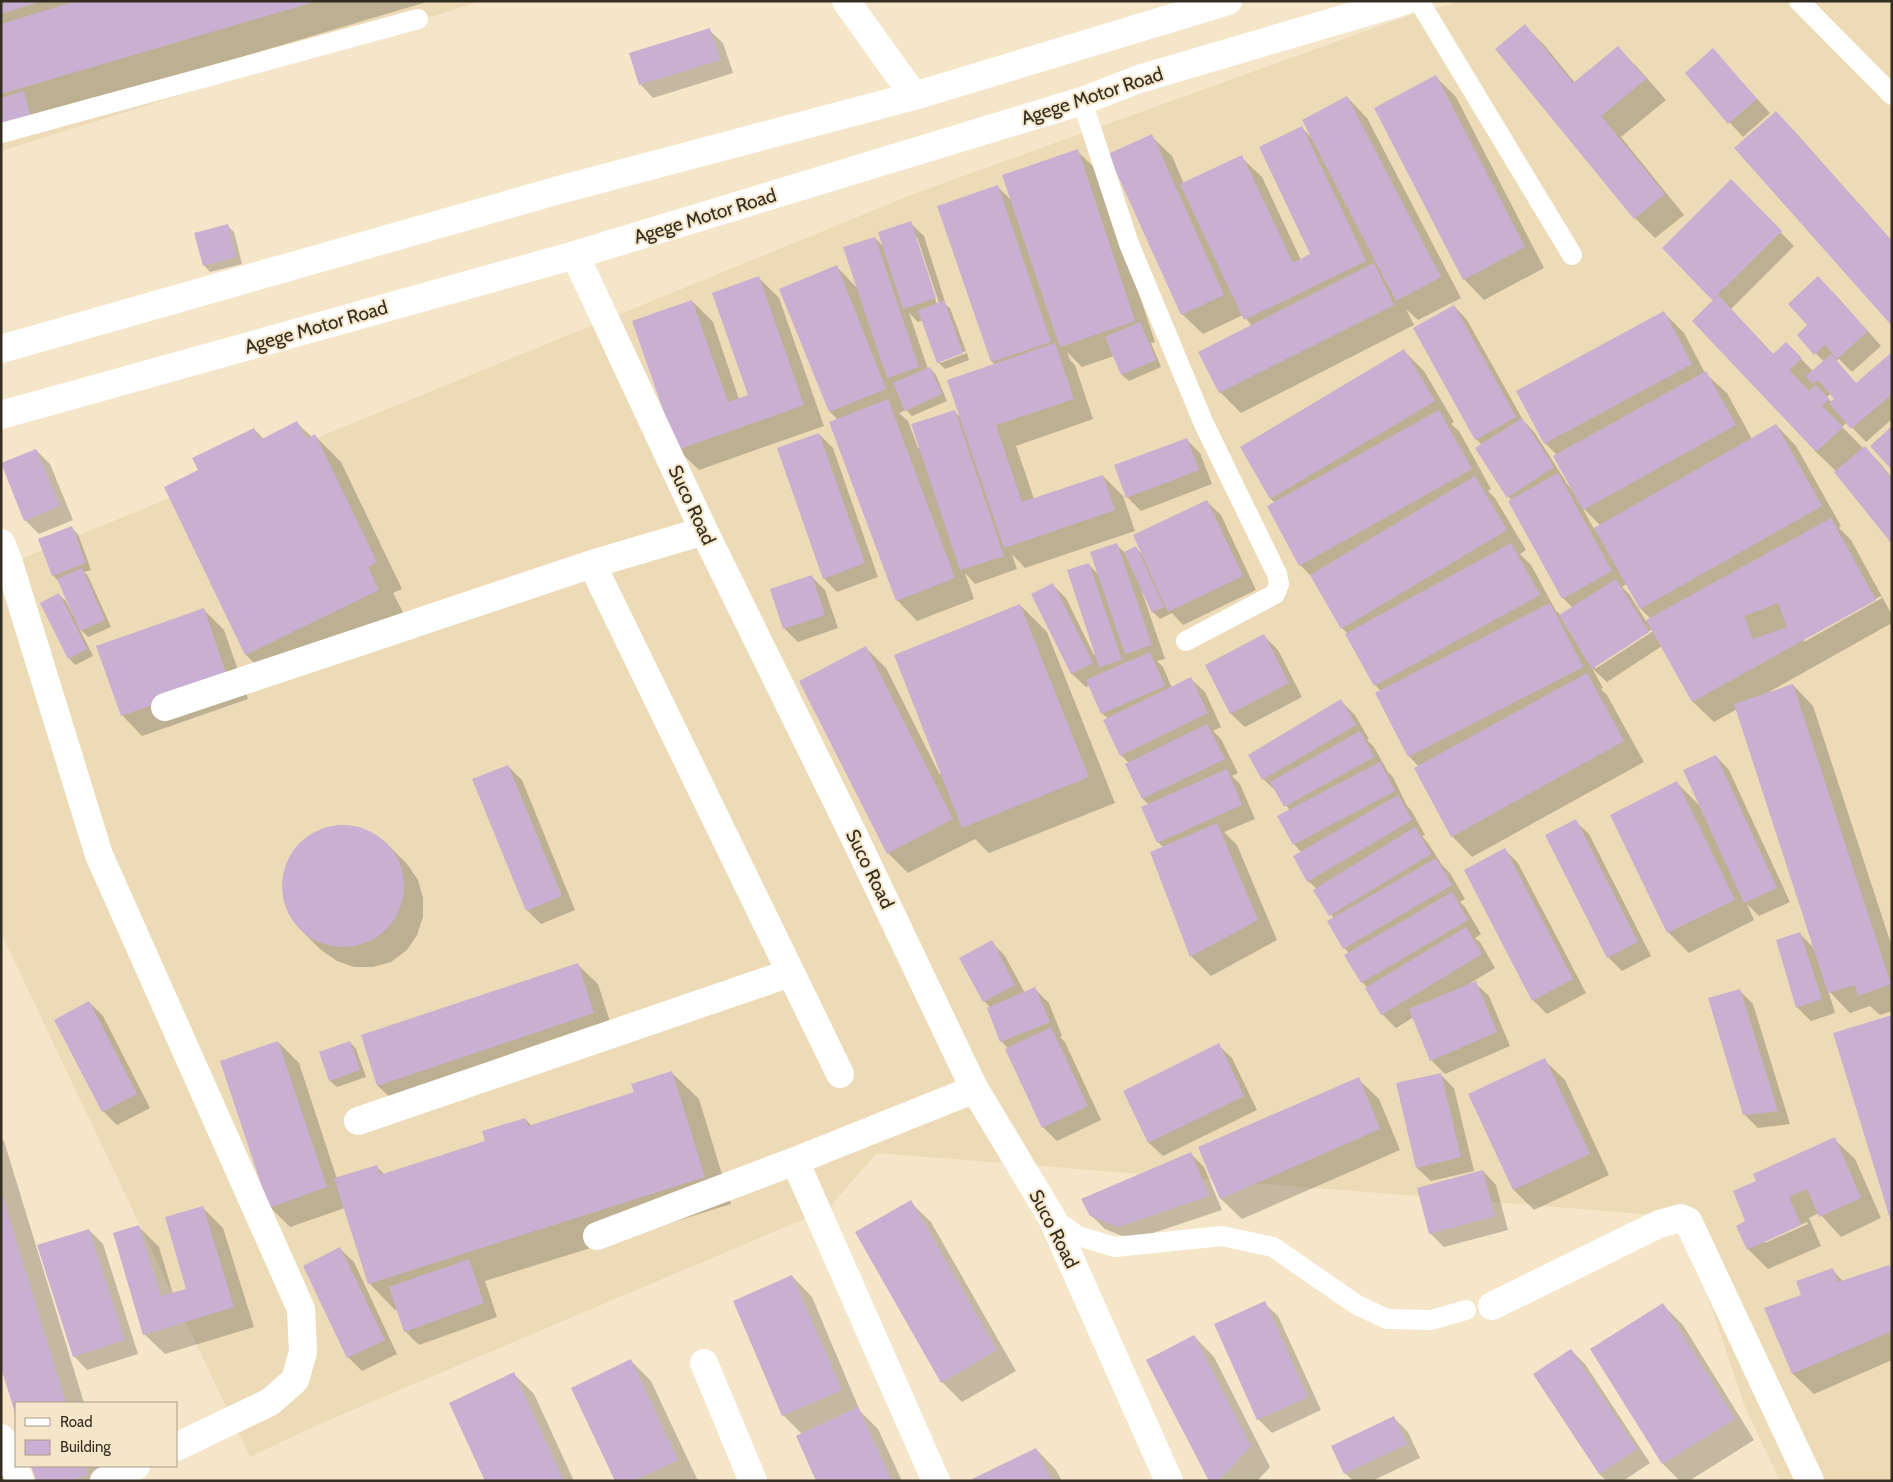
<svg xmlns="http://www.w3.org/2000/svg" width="1893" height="1482" viewBox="0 0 1893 1482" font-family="Cabin,sans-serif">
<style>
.built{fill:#eddbb7}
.shadow{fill:#0003;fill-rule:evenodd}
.building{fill:#c9b0d2;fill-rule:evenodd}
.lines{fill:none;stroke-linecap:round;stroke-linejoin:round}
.lane{stroke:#fff;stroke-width:20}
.street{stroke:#fff;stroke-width:28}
.secondary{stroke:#fff;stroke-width:28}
.labels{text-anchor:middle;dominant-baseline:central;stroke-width:4;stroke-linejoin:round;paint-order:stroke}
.street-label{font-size:19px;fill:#332d22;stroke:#f5e6c9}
</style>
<rect width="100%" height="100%" fill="#f5e6c9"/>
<!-- built -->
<path class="built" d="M1,1H482L1,151Z
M1461,1H1892V1481H1780L1745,1407L1681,1217L877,1153L828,1209L322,1423L250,1457L1,933V567L916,193L1416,13Z"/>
<!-- shadow -->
<path class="shadow" d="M1,1H430L40,117L44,130L1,143Z
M1525,26L1545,46L1575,83L1618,48L1638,68L1666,100L1621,137L1684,215L1655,238L1635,218Z
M709,30L723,43L733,73L653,98L640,84Z
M1713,50L1770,113L1743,137L1686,74Z
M1436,77L1456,97L1544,268L1484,300L1464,279Z
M1347,97L1367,118L1461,298L1418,320L1406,309L1414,325L1241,413L1220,392L1200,352L1252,326L1243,315L1203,334L1182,314L1151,136L1172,156L1184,184L1241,157L1262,177L1301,260L1312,254L1302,128L1313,139Z
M1776,113L1796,133L1892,241V324Z
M1077,151L1098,171L1155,342L1151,343L1161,367L1129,381L1122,375L1114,356L1082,367L1067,352L1070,360L1075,365L1093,419L1016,446L1034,499L1103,476L1123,496L1135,531L1025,568L1012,554L1017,569L975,584L965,573L974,599L917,621L897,600L838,420L830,412L781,290L837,267L858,289L875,238L884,247L910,223L924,236L946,305L950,308L966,351L940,360V363L967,353L969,360L945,369L938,362L923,320L918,322L909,313L928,369L930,368L936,375L947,401L912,416L906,410L899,413L908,421L918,448H920L954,411L961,418L995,365L992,362L939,207L998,187L1012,201ZM915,237H917L939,303L937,304Z
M1731,181L1794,246L1731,309L1774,355L1786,344L1813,371L1824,362L1798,335L1809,325L1832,291L1881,346L1852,372L1839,359L1836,361L1857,384L1892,354V419L1866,442L1847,422L1842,427L1864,449L1865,448L1879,462L1892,478V542L1837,472L1816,452L1714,301L1663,248ZM1831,394L1836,399L1832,403L1827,397Z
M227,225L234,232L242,264L210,272L204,265Z
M759,278L779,298L824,426L699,470L678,450L692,301L713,322L739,399L750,396Z
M1454,306L1467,320L1523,420L1535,433L1566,482H1565L1573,490L1557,455L1545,443L1663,312L1684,333L1705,373L1727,393L1752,439L1776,425L1796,446L1841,526L1839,528L1851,540L1892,615V623L1767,693L1793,685L1813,706L1892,947V1011L1880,1015L1870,1006L1850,1013L1828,990L1835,1013L1811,1021L1797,1007L1800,934L1815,949L1737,709L1714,722L1693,702L1662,646L1607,682L1592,668L1603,688L1601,689L1607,695L1644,762L1472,857L1452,836L1419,767L1409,756L1381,691L1375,685L1348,634L1342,628L1312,577L1300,565L1275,503L1271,499L1241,447L1404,351L1424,371L1454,422L1451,424L1459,431L1491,489L1488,491L1495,498L1526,550L1520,554L1531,565L1556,611L1561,615L1573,608L1563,598L1511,500L1476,449L1482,445L1476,439ZM1582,507L1601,526L1594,529ZM1627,584L1639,607L1651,619L1646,621L1629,594L1622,587ZM1881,596L1882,598L1804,642V639ZM1654,628L1655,630L1595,669V666Z
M297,423L312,437L315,436L341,462L402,589L393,593L405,616L273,681L246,655L166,487L200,470L254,429L264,439Z
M819,434L833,448L878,577L837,592L824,578Z
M1186,439L1200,453L1212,484L1141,511L1127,497Z
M36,450L50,464L73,520L39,534L25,520L3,464Z
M1207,502L1221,515L1256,590L1183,625L1172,613L1160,619L1153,612L1144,592H1142L1165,659L1157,661L1163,667L1172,688L1191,679L1205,692L1221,727L1213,731L1221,739L1238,773L1232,776L1240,784L1255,819L1224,832L1237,845L1277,940L1211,976L1191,956L1164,848L1158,842L1149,805L1143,799L1127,765L1130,764L1121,755L1108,719L1102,713L1090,685L1086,687L1072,674L1033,594L1052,584L1066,598L1094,655L1096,654L1088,564L1099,575L1117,545L1125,553L1136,548L1144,556Z
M72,528L78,534L91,570L84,572L88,576L111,627L88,637L79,628L93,656L75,665L69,658L59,595L66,601L73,615L75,614L59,582L53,575Z
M811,576L825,590L838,628L798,642L784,628Z
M1020,605L1047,632L1115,803L989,853L975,839L908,873L888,853L866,648L886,668L940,775Z
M203,609L224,630L248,699L142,736L122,715Z
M1264,636L1278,650L1302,697L1245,727L1231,714L1206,666Z
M1341,701L1355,715L1369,739L1367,740L1374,747L1388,772L1393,777L1407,806L1411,810L1425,835L1422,836L1428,843L1442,865L1450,873L1465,899L1460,902L1465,907L1481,934L1475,938L1480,942L1495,968L1469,984V985L1475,983L1489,996L1510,1046L1445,1074L1431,1060L1414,1017L1396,1028L1382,1014L1368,988L1362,982L1349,953L1344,948L1334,919L1317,889L1308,881L1302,853L1294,844L1290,811L1277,792L1263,779Z
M1716,756L1729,770L1790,902L1759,916L1747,904L1754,920L1689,953L1668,932L1677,783L1701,807Z
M508,766L522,780L575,910L541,924L527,910Z
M1575,821L1589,834L1651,956L1622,971L1608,957Z
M333,826L352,827L370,832L386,843L407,864L418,880L423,898V917L417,935L407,950L391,962L373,967H354L337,961L321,950L300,929L289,914L284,895L283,877L290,858L300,843L316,832Z
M1505,850L1518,863L1586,993L1547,1014L1533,1000Z
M992,942L1005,956L1025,993L1035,989L1049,1003L1062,1036L1060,1037L1065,1042L1101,1120L1057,1141L1043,1127L1009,1049L1001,1041L988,1008L990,1007L984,1001Z
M577,964L598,984L614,1034L399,1106L378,1086L362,1036Z
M1739,990L1753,1004L1790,1124L1758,1128L1744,1114Z
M89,1002L103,1016L150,1108L117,1125L103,1111Z
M278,1042L299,1063L337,1179L377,1167L385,1175L487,1142L525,1119L532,1126L635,1093L672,1073L699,1099L731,1204L485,1281L497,1317L419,1345L405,1331L398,1309L395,1310L369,1283L345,1208L290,1227L270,1207Z
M350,1042L356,1049L366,1077L337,1087L330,1081L321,1052Z
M1218,1045L1232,1058L1257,1110L1163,1156L1149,1143L1124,1091Z
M1544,1060L1565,1080L1609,1175L1534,1210L1514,1190L1470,1095Z
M1440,1074L1454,1088L1474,1171L1431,1181L1417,1168Z
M1358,1079L1379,1099L1400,1150L1242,1219L1221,1199L1199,1148Z
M1,1138L4,1141L84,1403H16V1413L1,1364Z
M1834,1139L1855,1159L1881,1218L1841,1237L1819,1213L1809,1218L1821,1246L1768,1269L1748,1249L1747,1222ZM1807,1222L1808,1224L1765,1243V1240Z
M1190,1153L1204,1167L1222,1210L1132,1240L1105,1229L1091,1215Z
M1483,1171L1496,1185L1508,1230L1444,1247L1430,1233Z
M910,1202L931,1222L1016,1371L962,1402L942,1382Z
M203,1208L223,1228L254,1327L165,1354L144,1334L139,1227L159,1247L173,1294L188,1290Z
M89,1230L103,1244L138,1354L87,1370L74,1356Z
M340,1249L354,1262L397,1354L362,1371L348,1357L305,1266Z
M1888,1267L1892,1270V1360L1814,1394L1793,1374L1766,1308L1802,1296L1832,1270L1844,1282Z
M792,1276L812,1297L860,1411L878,1429L902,1481H817L802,1434L783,1415Z
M1264,1303L1278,1316L1321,1410L1272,1433L1258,1419Z
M1663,1305L1683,1325L1754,1440L1689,1481H1680L1663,1464L1592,1349Z
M1194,1336L1214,1357L1270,1467L1257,1481H1211Z
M1571,1350L1585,1364L1650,1463L1623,1481H1607L1599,1474Z
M631,1361L651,1381L698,1481H617Z
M514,1374L534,1394L574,1481H486Z
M1394,1418L1408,1432L1420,1458L1372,1481H1353L1345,1473Z
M1036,1449L1056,1470L1062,1481H975Z
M1,1451L21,1481H1Z
M32,1466H103L107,1481H37Z"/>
<!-- building -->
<path class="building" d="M1,1H39V2L1,14Z
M77,1H314V2L1,94V24Z
M1525,24L1573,83L1618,46L1646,79L1601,116L1665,194L1634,219L1495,49Z
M710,28L720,60L639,85L629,53Z
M1713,48L1757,99L1728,124L1685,73Z
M1436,75L1525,247L1463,280L1374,108Z
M24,91L31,117L1,125V98Z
M1347,96L1441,277L1396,301L1302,120Z
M1776,111L1892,241V326L1734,148Z
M1302,126L1366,261L1244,320L1180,184L1242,155L1293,263L1310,254L1259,147Z
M1152,134L1224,295L1181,315L1108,154Z
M1078,149L1135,321L1060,347L1002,175Z
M1731,179L1782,231L1712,300L1662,248Z
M998,185L1051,342L991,362L937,206Z
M911,221L936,298L903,309L878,232Z
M228,224L236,257L203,266L194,233Z
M875,237L919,367L887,378L843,247Z
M1374,263L1394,305L1219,393L1198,352Z
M837,265L886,389L829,412L779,289Z
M759,276L804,405L677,450L632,321L692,300L728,402L748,395L712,293Z
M1818,276L1868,331L1837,359L1825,345L1814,355L1797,335L1807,325L1788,304Z
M1718,295L1773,354L1786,342L1802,358L1789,370L1809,391L1816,385L1829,399L1822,406L1843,427L1816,452L1692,321Z
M944,300L963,353L937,363L918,311Z
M1454,305L1516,417L1475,440L1413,328Z
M1664,311L1692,364L1544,444L1516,391Z
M1140,322L1156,360L1121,375L1105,337Z
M1055,343L1074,399L996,425L1022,502L1103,475L1115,510L1004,548L947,380Z
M1404,349L1435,401L1270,499L1240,447Z
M1892,352V394L1851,429L1829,403L1834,399L1818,380L1813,384L1806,376L1831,354L1856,383Z
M930,367L942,394L905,411L893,383Z
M1706,371L1736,425L1583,510L1553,456Z
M888,399L955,578L896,601L829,422Z
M955,410L1004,556L960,570L911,424Z
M1439,410L1472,469L1299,566L1267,506Z
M1522,418L1554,467L1507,498L1475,448Z
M297,421L306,439L315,434L377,562L368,567L379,590L245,655L164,487L198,470L192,458L254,428L260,440Z
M1776,424L1822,506L1640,609L1594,528Z
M1892,426V470L1870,446Z
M819,433L865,563L823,579L777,448Z
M1187,438L1199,470L1126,498L1114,465Z
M1865,446L1892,479V544L1834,472Z
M36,449L60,506L24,521L1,463Z
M1558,473L1612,571L1562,599L1508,501Z
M1475,476L1507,530L1341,629L1310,575Z
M1207,500L1243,576L1168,612L1133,535Z
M1831,518L1876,600L1692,702L1646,620ZM1778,603L1787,627L1753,639L1744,616Z
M72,526L86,563L52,576L38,539Z
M1117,543L1152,645L1125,654L1090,552Z
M1511,543L1540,595L1374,686L1345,634Z
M1136,546L1164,607L1152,613L1124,552Z
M1089,563L1122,660L1099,667L1067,570Z
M82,568L105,620L80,631L57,579Z
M812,575L825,615L783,629L770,589Z
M1616,579L1649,632L1592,669L1559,615Z
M1053,583L1093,663L1071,674L1031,594Z
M59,593L87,649L68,659L40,603Z
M1550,603L1583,667L1408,757L1375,693Z
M1020,604L1089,777L962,828L894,655Z
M204,608L228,679L121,716L96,646Z
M1264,634L1289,683L1230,714L1205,665Z
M866,646L953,819L887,854L799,681Z
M1150,652L1165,686L1101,714L1086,680Z
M1587,673L1624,741L1451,837L1414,768Z
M1191,677L1208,713L1120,756L1103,720Z
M1793,684L1891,984L1858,996L1855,985L1828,993L1734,704Z
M1341,699L1356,725L1262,780L1248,755Z
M1207,724L1225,759L1142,799L1125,764Z
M1360,731L1374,757L1284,807L1270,782Z
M1716,755L1777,888L1744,903L1683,770Z
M1380,762L1395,791L1293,845L1277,816Z
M508,765L562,896L526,911L472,779Z
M1227,769L1242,805L1157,843L1141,807Z
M1677,781L1735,900L1667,933L1610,815Z
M1398,795L1412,820L1307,882L1293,856Z
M1576,819L1638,942L1607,958L1545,835Z
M1217,823L1258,920L1190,957L1150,852Z
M282 886a61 61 0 1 1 122 0a61 61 0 1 1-122 0Z
M1415,827L1431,854L1329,916L1313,890Z
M1505,848L1573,979L1532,1001L1464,870Z
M1436,858L1452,885L1343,949L1327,921Z
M1452,892L1468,920L1361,983L1344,955Z
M1466,927L1482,954L1381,1015L1365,988Z
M1800,932L1822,999L1796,1008L1776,940Z
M992,940L1015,985L983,1002L959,958Z
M578,963L594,1013L377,1086L361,1035Z
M1476,981L1497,1032L1430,1061L1409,1009Z
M1035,987L1050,1022L1000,1042L987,1008Z
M1740,989L1778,1111L1743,1115L1708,998Z
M89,1001L137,1094L102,1112L54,1020Z
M1892,1015V1222H1891L1833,1033Z
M1051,1027L1088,1106L1042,1128L1005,1049Z
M278,1041L327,1187L269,1208L220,1061Z
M350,1041L360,1070L329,1081L319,1052Z
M1219,1043L1244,1096L1148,1143L1123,1091Z
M1545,1058L1590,1154L1513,1190L1468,1094Z
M672,1071L705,1177L368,1284L334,1178L377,1165L380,1175L485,1141L482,1131L525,1118L528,1126L634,1092L631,1084Z
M1441,1073L1461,1157L1416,1168L1396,1083Z
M1359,1077L1380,1129L1220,1199L1198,1147Z
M1835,1137L1861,1198L1819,1217L1807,1189L1789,1197L1801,1225L1747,1250L1736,1226L1745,1221L1733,1191L1756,1181L1753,1174Z
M1191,1152L1209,1196L1118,1227L1090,1216L1081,1199Z
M1483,1170L1495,1216L1429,1234L1417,1188Z
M1,1191L66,1403H16V1416L1,1368Z
M911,1200L997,1350L941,1383L855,1232Z
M203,1206L234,1307L143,1335L113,1233L139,1225L161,1296L186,1289L165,1217Z
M89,1229L125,1340L73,1357L37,1245Z
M340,1247L385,1340L347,1358L303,1266Z
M469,1259L484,1303L404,1332L389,1287Z
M1889,1265L1892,1272V1331L1792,1374L1764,1308L1801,1295L1796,1281L1833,1268L1838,1282Z
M792,1275L842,1390L782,1416L733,1301Z
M1265,1301L1308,1397L1257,1420L1214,1324Z
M1663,1303L1735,1419L1662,1464L1590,1349Z
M1194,1335L1251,1446L1218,1481H1209L1146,1360Z
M1571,1349L1637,1449L1599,1474L1533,1374Z
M631,1359L678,1460L634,1481H615L571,1388Z
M514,1372L564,1481H485L449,1403Z
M858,1407L892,1481H816L796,1436Z
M1394,1416L1407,1444L1344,1474L1331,1446Z
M1036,1448L1052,1481H973L972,1479Z
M31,1466H85L88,1475L69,1481H36Z"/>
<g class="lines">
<!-- lane -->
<path class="lane" d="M1419,1L1572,255
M1799,1L1892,95
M1082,101L1129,244L1204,424L1277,574L1279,584L1275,594L1186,641
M1,133L418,19
M1052,1218L1078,1236L1115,1247L1222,1236L1273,1247L1357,1305L1387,1319L1431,1320L1466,1310"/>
<!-- street -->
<path class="street" d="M575,255L704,531L852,832L974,1088L1052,1218L1169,1481
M1,543L9,563L99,855L301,1309L303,1352L295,1380L270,1402L176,1447
M592,564L840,1074
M165,707L592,564L704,531
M358,1121L790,973
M795,1161L936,1481
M597,1236L795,1161L975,1089
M1492,1306L1659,1224L1681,1218L1688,1221L1810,1481
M704,1363L753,1481
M1,1438L20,1481
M104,1481L136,1466"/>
<!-- secondary -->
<path class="secondary" d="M846,1L914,96
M1,349L559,190L914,96L1228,1
M1,415L575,255L1082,101L1139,79L1404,1"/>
</g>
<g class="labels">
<!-- street labels -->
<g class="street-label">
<text transform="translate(1092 96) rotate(-18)">Agege Motor Road</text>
<text transform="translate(705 216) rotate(-17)">Agege Motor Road</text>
<text transform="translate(316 327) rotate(-16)">Agege Motor Road</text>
<text transform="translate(692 505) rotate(65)">Suco Road</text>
<text transform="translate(870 869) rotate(64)">Suco Road</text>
<text transform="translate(1054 1229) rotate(63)">Suco Road</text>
</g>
</g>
<!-- border -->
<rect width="1893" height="1482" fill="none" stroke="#332d22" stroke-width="5"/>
<!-- legend -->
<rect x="15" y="1402" width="162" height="65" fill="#f5e6c9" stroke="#a79c86"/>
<rect x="25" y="1418" width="25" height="8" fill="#ffffff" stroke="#a79c86"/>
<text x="60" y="1427" font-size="15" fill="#332d22">Road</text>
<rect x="25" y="1440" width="25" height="15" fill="#c9b0d2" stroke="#a79c86"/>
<text x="60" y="1452" font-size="15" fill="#332d22">Building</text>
</svg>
